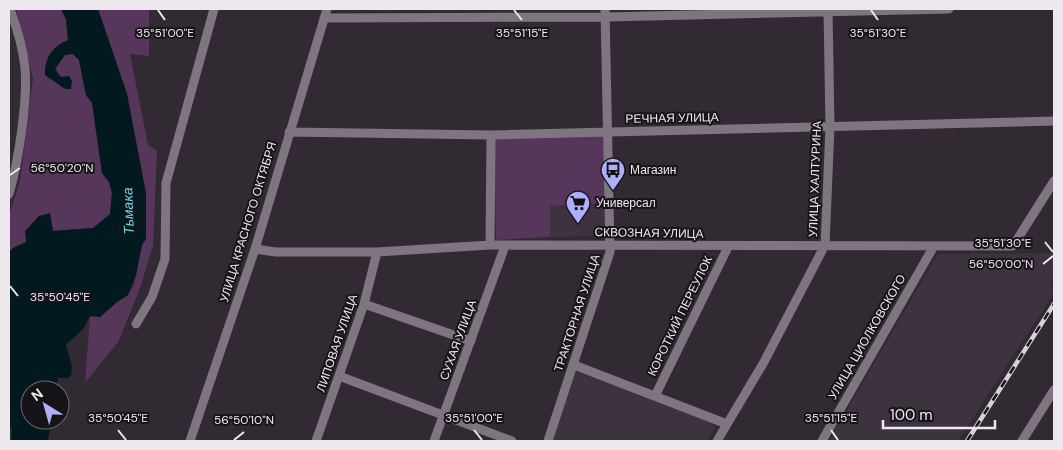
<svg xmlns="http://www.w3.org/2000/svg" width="1063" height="450" viewBox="0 0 1063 450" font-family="'DM Sans',sans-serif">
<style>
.built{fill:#3e3240}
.green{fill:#57365b}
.water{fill:#021a1f}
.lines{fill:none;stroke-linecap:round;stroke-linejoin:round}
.street{stroke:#7f7580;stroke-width:9}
.rail-casing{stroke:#d7d2d8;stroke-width:4.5}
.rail{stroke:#171418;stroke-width:2.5;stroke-dasharray:8;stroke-linecap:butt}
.ticks{fill:none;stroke:#ede8ee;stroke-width:2}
.labels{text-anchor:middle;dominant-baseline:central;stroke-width:4;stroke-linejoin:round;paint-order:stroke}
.street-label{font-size:12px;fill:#ede8ee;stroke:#171418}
.poi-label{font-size:12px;fill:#ede8ee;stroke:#171418;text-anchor:start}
.water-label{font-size:14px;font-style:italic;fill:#63dcf3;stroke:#171418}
.ticks-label{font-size:12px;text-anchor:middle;fill:#ede8ee;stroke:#171418;stroke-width:4;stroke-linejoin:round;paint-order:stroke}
</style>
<rect width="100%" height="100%" fill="#322a33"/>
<!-- built -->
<path class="built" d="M606,203V236L550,237V206Z
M1050,253L1054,254V278L1050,284L1054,293L958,441H829L938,254Z
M575,371L710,420L715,427L707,441H552Z"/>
<!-- green -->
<path class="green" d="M16,9H61L66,19L68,40C53,46 44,59 45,75L50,79L61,77L55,69L65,55L73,54L79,60L86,95L92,103L102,173L109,182L112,193L110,215L93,228L52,231L13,248L9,252V216L20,181L33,78Z
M98,9H149V56L130,54L148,145L157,151L153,246L139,291L118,342L85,383L90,316L100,317L117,302L128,295L134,285L142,245V176L127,94Z
M604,134L606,203L550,206V237L496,240L494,137Z"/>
<!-- water -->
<path class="water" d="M61,9H98L127,94L146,193V239L142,245L136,275L128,295L117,302L100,317L90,316L83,329L66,345L72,367L71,376L68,378H58L56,390H30V420H51L48,441H11L12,429L9,422V252L13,248L26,242L25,231L39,216L50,213L53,231L93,228L110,214L112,193L109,182L102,173L92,103L86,95L79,60L73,54L65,55L55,69L61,77L69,76L72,81L71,89H65L45,75C44,58 53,46 68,40L66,19Z"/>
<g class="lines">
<!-- street -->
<path class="street" d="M324,18L606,17L949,9
M289,132L491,135L1054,121
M9,194C18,164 28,100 25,68C23,48 17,28 10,9
M490,245L491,135
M255,249L276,252H377L490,245L1013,246L1054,181
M364,304L471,341
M136,324L152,297L165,259L166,183L214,9
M574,365L727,424
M339,376L512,441
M655,396L728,247
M190,441L255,249L327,9
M316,441L364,304L377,252
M434,441L505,246
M548,441L610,252L605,9
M717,441L764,362L825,245L830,127L828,9
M822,441L934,246
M1022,441L1054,390"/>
<defs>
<path id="rail" d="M967,441L1054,304"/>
</defs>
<!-- rail casing -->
<use href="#rail" class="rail-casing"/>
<!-- rail -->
<use href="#rail" class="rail"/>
</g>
<!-- ticks -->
<path class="ticks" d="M158,10L165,20M514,10L522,20M871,10L878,20M10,175L20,168M1045,242L1053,252M1043,264L1053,256M10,286L18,296M118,430L126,440M474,430L482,440M831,430L838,440M234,440L244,432"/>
<!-- icons -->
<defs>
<symbol id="bus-pin" viewBox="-11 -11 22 30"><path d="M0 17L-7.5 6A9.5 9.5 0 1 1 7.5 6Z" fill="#afaefa" stroke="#171418"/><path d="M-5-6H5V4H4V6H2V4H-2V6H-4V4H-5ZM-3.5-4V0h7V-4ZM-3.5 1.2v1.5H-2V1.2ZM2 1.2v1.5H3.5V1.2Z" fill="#111"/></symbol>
<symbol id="supermarket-pin" viewBox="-11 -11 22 30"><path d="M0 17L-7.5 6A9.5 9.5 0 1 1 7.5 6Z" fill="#afaefa" stroke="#171418"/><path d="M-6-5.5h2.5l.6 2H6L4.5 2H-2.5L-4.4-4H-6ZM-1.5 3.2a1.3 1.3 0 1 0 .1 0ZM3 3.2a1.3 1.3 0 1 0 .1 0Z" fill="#111"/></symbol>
</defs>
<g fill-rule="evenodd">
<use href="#bus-pin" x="599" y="156" width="28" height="38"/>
<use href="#supermarket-pin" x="564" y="189" width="28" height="38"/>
</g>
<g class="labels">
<!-- street labels -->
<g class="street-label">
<text transform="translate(672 118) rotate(-1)">РЕЧНАЯ УЛИЦА</text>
<text transform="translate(815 179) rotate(-88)">УЛИЦА ХАЛТУРИНА</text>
<text transform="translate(248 222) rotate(-73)">УЛИЦА КРАСНОГО ОКТЯБРЯ</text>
<text transform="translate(649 233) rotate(1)">СКВОЗНАЯ УЛИЦА</text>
<text transform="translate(577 313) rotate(-72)">ТРАКТОРНАЯ УЛИЦА</text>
<text transform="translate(680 316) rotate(-64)">КОРОТКИЙ ПЕРЕУЛОК</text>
<text transform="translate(867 337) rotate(-60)">УЛИЦА ЦИОЛКОВСКОГО</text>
<text transform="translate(458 340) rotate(-70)">СУХАЯ УЛИЦА</text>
<text transform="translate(337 343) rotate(-71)">ЛИПОВАЯ УЛИЦА</text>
</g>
<!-- poi labels -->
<g class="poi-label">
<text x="630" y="170">Магазин</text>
<text x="596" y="203">Универсал</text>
</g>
<!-- water labels -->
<g class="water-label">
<text transform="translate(128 211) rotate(-92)">Тьмака</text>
</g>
</g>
<g class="ticks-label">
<text x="165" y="37">35°51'00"E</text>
<text x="522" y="37">35°51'15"E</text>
<text x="878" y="37">35°51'30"E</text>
<text x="62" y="172">56°50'20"N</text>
<text x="1003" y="247">35°51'30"E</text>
<text x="1001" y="268">56°50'00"N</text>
<text x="60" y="301">35°50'45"E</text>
<text x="118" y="422">35°50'45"E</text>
<text x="474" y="422">35°51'00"E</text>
<text x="831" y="422">35°51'15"E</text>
<text x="244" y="424">56°50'10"N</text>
</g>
<!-- border -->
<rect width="1063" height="450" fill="none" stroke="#ede8ee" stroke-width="20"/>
<!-- north arrow -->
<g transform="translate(45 405) rotate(323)"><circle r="24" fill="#171418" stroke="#6d696e"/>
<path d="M0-4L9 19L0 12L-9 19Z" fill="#afaefa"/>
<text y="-8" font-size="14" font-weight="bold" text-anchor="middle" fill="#ede8ee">N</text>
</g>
<!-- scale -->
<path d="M883 420v8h112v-8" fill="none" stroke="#ede8ee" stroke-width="2.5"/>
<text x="890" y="420" font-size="15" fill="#ede8ee" stroke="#171418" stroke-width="4" paint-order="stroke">100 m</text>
</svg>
